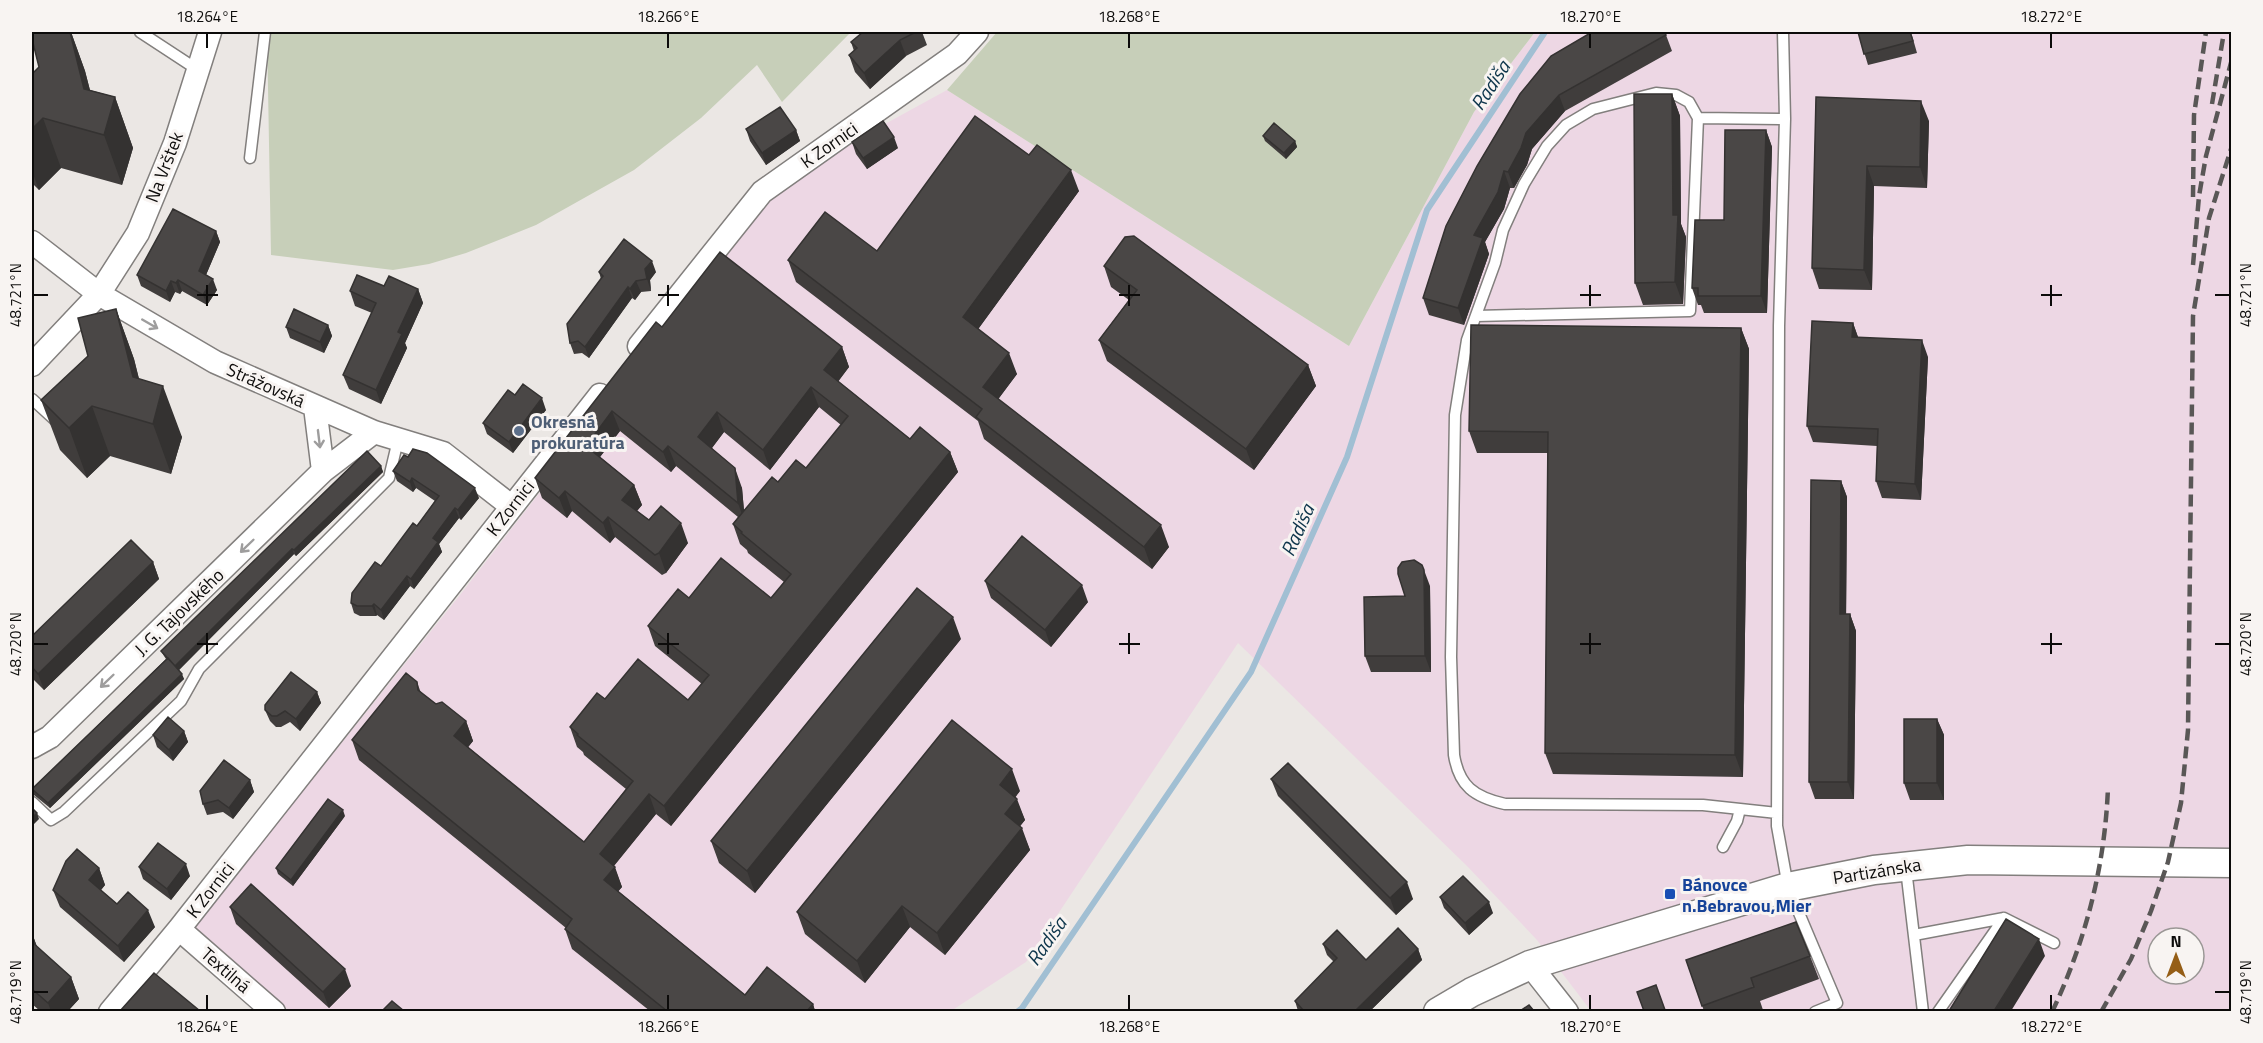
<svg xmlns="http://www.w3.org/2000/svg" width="2263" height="1043" viewBox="0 0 2263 1043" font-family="'Titillium Web',sans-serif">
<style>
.industrial{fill:#edd7e4;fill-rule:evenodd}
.green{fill:#c7cfb9}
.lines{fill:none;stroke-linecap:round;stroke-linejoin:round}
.stream{stroke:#a1bfd3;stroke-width:6}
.service-casing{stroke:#827f7d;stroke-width:13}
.minor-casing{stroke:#827f7d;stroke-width:25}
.tertiary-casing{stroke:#827f7d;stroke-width:31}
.service{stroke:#fff;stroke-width:10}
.minor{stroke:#fff;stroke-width:22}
.tertiary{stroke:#fff;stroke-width:28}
.rail{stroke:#595756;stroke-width:4.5;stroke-dasharray:12 6;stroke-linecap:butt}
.wall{fill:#403d3c;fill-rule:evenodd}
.shaded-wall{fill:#343231}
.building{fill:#4a4746;stroke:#343231;stroke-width:1.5}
.oneway{stroke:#9e9d9d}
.ticks{fill:none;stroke:#0c0b0a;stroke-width:2}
.service-dot{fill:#5c6f8a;stroke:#f8f4f2;stroke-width:2}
.transit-dot{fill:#1a4fb4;stroke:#f8f4f2;stroke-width:2}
.labels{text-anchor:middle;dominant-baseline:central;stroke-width:6;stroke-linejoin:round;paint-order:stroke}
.street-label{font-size:18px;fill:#0c0b0a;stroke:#f8f4f2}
.service-label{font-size:18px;font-weight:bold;fill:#4e5e75;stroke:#f8f4f2;text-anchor:start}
.transit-label{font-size:18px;font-weight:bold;fill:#164399;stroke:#f8f4f2;text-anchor:start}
.water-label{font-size:20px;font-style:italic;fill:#0d354b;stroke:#f8f4f2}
.neatline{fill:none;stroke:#0c0b0a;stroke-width:2}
.ticks-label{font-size:15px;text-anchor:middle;fill:#0c0b0a}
</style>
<rect width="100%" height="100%" fill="#ebe7e4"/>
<!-- industrial -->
<path class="industrial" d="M1535,32H2231V1011H1591L1537,940L1468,867L1238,643L1026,962L951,1011H290L191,931L460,595L783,180L947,90L1349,346L1474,112ZM2158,938H2194V974H2158Z"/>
<!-- green -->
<path class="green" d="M267,32H851L782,102L757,65L701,118L634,170L536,225L466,253L429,264L393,270L271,255Z
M997,32H1535L1474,112L1349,346L947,90Z"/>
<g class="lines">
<!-- stream -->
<path class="stream" d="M1017,1012L1022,1008L1251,672L1347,457L1427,210L1545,32"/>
<defs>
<path id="service" d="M140,32L198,70
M1783,32L1785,119
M1698,118L1689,102L1676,95L1656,93L1593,109L1566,125L1547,146L1524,184L1503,230L1495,263L1467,340L1455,415L1451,657L1454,755C1459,786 1474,797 1505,804L1703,805L1777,813
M250,158L265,32
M1476,316L1690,311L1698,118L1785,119L1779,326L1777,826L1788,887L1837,1003L1815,1012
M32,399L56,421
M32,802L51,820L64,812L181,701L199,669L389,478L398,440
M1723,847L1737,821L1740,809
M1906,869L1923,1012
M1914,935L2004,918
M1938,1012L2004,918L2054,943"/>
<path id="minor" d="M32,242L99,294L215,362L374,432L443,453L511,506
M639,346L762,192L957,54L977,32
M32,365L99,294L138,233L175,143L210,32
M315,407L323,471
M32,747L50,737L323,471L374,432
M179,929L274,1012
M1530,965L1567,1012
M110,1012L179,929L600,395"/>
<path id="tertiary" d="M1438,1012L1472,992L1530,965L1788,887L1874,870L1968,860L2232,863"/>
</defs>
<!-- service casing -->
<use href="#service" class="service-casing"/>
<!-- minor casing -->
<use href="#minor" class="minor-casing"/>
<!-- tertiary casing -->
<use href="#tertiary" class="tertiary-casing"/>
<!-- service -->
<use href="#service" class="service"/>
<!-- minor -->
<use href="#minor" class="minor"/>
<!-- tertiary -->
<use href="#tertiary" class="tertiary"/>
<!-- rail -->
<path class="rail" d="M2212,104L2224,32
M2193,197L2194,115L2206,32
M2193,265L2199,196L2206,156L2232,59
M2052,1012C2086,940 2105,866 2108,787
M2101,1012L2131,959L2151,911L2168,862L2181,803L2188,730L2193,316L2209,218L2232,146"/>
</g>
<!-- wall -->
<path class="wall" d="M32,32H71L85,71L90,90L115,97L133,148L122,185L61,168L39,190L32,183V74L39,67Z
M863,32H922L927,45L906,56L870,89L855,72L849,55L854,51L851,42Z
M1858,32H1911L1917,53L1868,65Z
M1666,35L1672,51L1565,111L1532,149L1527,165L1514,188H1510L1504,209L1485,242L1489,254L1464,325L1429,315L1423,298L1520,94Z
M1672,94L1680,116L1681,224L1686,237L1683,304L1643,305L1635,283Z
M1816,97L1929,121L1927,188L1874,186L1872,290L1819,289L1812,268Z
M746,129L796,130L800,141L766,165L750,141Z
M1766,130L1772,147L1767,313H1704L1701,305H1698L1692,288Z
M1263,136L1295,141L1297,147L1286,159L1265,141Z
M852,142L898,148L867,169L856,154Z
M1029,155L1079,191L978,329L1017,374L998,399L1169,547L1152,569L984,439L978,421L796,282L788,260L877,251Z
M216,231L220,242L206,275L217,290L207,305L182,291L180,294L175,292L170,302L141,286L137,275Z
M1104,266L1308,365L1316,386L1254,470L1107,361L1099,340L1129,300L1111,287Z
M599,272H656L650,280L651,291L641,292L635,300L632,298L589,358L582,353L574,354L570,343L601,279Z
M384,286L418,289L423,303L405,343L407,348L381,404L349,389L343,375L372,313L355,306L350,291Z
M116,309L134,359L139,379L182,437L171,474L110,456L87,478L60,450L41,400L88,356Z
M1853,323L1858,337L1928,357L1921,500L1882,498L1876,481L1877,446L1813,442L1807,426Z
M328,325L332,336L324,353L290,338L286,327Z
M662,327L842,347L849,367L838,381L910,439L950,452L958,472L671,826L656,814L614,866L622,887L618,891L745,995L813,1004L815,1011H650L572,949L565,929L566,928L359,760L352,740L417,682L421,693L436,704L466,721L473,741L468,747L584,842L626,789L584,755L583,752L577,747L570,727L605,699L688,700L702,684L655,646L648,626L689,598H771L784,582L748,553L747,550L740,544L733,524L738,517L676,466L671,472L620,431L600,457L634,485L642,505L637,511L649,520L688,543L666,573L662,575L615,537L610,543L572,511L567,518L542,498L535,478ZM819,407L841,425L806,468L778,482L744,510L742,488L712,448L724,432L770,470Z
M1741,328L1749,349L1743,777L1553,774L1545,753L1548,453H1477L1469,431Z
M515,395L546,410L513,453L487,434L483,423Z
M381,466L383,472L296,556L294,554L179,670L184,679L50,808L34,795L32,789L166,659L164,656L161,651Z
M393,471L479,498L461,520L459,518L439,544L442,552L414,589L410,586L384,620L377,615L376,616H360L354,613L351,603L417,526L435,501L416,488L413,492L397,481Z
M1841,481L1847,497L1846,614H1850L1856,631L1854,799H1815L1809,782Z
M153,562L159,579L44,690L32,678V636Z
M985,581L1088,602L1051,647L991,598Z
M1430,586L1431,672H1371L1365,656L1405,596Z
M961,639L755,893L719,863L711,841Z
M317,692L321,703L300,731L290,722L281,727H276L270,721L265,710Z
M1937,719L1944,735V800H1910L1904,783Z
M184,731L188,742L173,761L157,747L153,735Z
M1271,779L1413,899L1396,915L1278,796Z
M250,780L254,792L233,819L223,812L207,815L203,804Z
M1020,791L1015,797L1025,820L1020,826L1030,850L945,955L910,927L865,983L805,934L797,912Z
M345,816L293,886L278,874L276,868Z
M139,867L190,876L171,900L143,879Z
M99,868L105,885L101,890L117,904L155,927L124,962L60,907L53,890Z
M1440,897L1493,913L1469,935L1444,908Z
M230,907L351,986L329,1008L236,924Z
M32,933L37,947L71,977L79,999L68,1011H40L32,1004Z
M1323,944L1366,960L1418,949L1422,960L1370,1011H1298L1295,1001L1334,962L1327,955Z
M1810,956L1819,979L1760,1001L1763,1010L1760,1011H1704L1686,960Z"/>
<!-- shaded-wall -->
<path class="shaded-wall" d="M70,32H71L85,71L101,134L84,89Z
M900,40L906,56L870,89L864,73Z
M1672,94L1680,116L1681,224L1686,237L1683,304L1675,282L1673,215Z
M1559,95L1565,111L1532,149L1527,165L1514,188L1508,172L1526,133Z
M115,97L133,148L122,185L104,135Z
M1921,101L1929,121L1927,188L1920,167Z
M43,118L61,168L39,190L32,171V129Z
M796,130L800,141L766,165L762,153Z
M1766,130L1772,147L1767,313L1761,296Z
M894,137L898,148L867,169L863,158Z
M1295,141L1297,147L1286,159L1284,153Z
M1867,166L1874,186L1872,290L1864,270Z
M1071,170L1079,191L971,339L963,317Z
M1504,171L1510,188L1504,209L1485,242L1489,254L1464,325L1458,308L1474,235Z
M216,231L220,242L203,282L199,271Z
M652,261L656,272L650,280L651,291L647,279L645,269Z
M213,279L217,290L207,305L203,295Z
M178,280L182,291L180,294L176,283Z
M171,281L175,292L170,302L166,291Z
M636,281L641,292L635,300L630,289Z
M628,287L632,298L589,358L585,347Z
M418,289L423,303L405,343L407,348L381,404L376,390L398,332Z
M116,309L134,359L150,423L133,377Z
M1853,323L1859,340L1852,337Z
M328,325L332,336L324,353L320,342Z
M1741,328L1749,349L1743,777L1735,755Z
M1922,340L1928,357L1921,500L1915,484Z
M842,347L849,367L832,390L824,370Z
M1009,353L1017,374L991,409L983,387Z
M1308,365L1316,386L1254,470L1246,449Z
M163,386L182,437L171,474L153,424Z
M811,387L819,407L770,470L763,450Z
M542,398L546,410L513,453L509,442Z
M92,406L110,456L87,478L69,428Z
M612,411L620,431L593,466L586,446Z
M717,412L724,432L705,457L698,437Z
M668,446L676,466L671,472L663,452Z
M950,452L958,472L671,826L664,806Z
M381,466L383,472L296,556L294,550Z
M735,468L742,488L745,523L738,503Z
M412,478L416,488L413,492L410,482Z
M1841,481L1847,497L1846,631L1840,614Z
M634,485L642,505L629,520L622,500Z
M475,488L479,498L461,520L458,510Z
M565,491L572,511L567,518L559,498Z
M455,508L459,518L439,544L442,552L414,589L411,579L433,538Z
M608,517L615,537L610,543L603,523Z
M681,523L688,543L666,573L659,553Z
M1161,525L1169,547L1152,569L1144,547Z
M292,549L294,554L177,672L175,666Z
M153,562L159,579L44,690L38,674Z
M1424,570L1430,586L1431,672L1425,656Z
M407,576L410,586L384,620L381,610Z
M1082,585L1088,602L1051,647L1045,630Z
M374,604L377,615L376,616L372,606Z
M1850,614L1856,631L1854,799L1848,782Z
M953,617L961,639L755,893L747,871Z
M182,674L184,679L50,808L48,803Z
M317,692L321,703L300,731L296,719Z
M1937,719L1944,735V800L1937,783Z
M466,721L473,741L461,756L454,736Z
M184,731L188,742L173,761L169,750Z
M1012,769L1020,791L1008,807L1000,785Z
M250,780L254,792L233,819L229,808Z
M649,794L656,814L607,874L600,854Z
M1017,799L1025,820L1013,835L1005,814Z
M343,810L345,816L293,886L291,880Z
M37,813L39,819L32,826V818Z
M1022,828L1030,850L945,955L937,933Z
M186,864L190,876L171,900L167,889Z
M615,867L622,887L611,900L604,880Z
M99,868L105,885L95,897L89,880Z
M1407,882L1413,899L1396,915L1390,898Z
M1489,902L1493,913L1469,935L1465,923Z
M902,906L910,927L865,983L857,961Z
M148,910L155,927L124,962L118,946Z
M32,933L40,955L32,950Z
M2039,939L2045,956L2011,1011H1994Z
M1418,949L1422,960L1370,1011H1355Z
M345,969L351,986L329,1008L323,992Z
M71,977L79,999L68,1011H51L48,1003Z
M813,1004L815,1011H807Z"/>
<!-- building -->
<path class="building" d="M32,32H70L84,89L115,97L104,135L43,118L32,129V74L39,67L32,39Z
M863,32H916L900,40L864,73L849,55L857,48L851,42Z
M1592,32H1664L1666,35L1559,95L1526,133L1521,148L1508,172L1504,171L1498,192L1474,235L1483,238L1458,308L1423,298L1446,226L1477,166L1520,94L1551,56Z
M1858,32H1910L1913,41L1864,54Z
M1634,94H1672L1673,215H1678L1675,282L1635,283Z
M1816,97L1921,101L1920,167L1867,166L1864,270L1812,268Z
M780,107L796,130L762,153L746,129Z
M975,116L1029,155L1037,145L1071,170L963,317L1009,353L983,387L1161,525L1144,547L976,417L982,409L788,260L825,212L877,251Z
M883,121L894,137L863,158L852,142Z
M1274,123L1295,141L1284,153L1263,136Z
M1725,130H1766L1761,296H1698V288H1692L1695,220H1724Z
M173,209L216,231L199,271L213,279L203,295L178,280L176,283L171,281L166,291L137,275Z
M1134,236L1308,365L1246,449L1099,340L1137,290L1104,266L1125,237Z
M624,239L652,261L645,269L647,279L636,281L630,289L628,287L585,347L578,341L570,343L567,324L603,276L599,272Z
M720,252L842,347L824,370L910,439L920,427L950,452L664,806L649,794L600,854L615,867L604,880L745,995L767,967L813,1004L807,1011H667L565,929L572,919L352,740L406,673L417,682L418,690L436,704L442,702L466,721L454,736L584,842L633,781L577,735L578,734L570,727L597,693L605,699L638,659L688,700L709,675L648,626L678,589L689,598L721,558L771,598L791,574L741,533L742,532L733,524L772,477L778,482L796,460L806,468L848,416L811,387L763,450L717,412L698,437L735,468L738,503L668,446L663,452L612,411L586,446L634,485L622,500L649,520L661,506L681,523L659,553L655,555L608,517L603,523L565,491L559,498L535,478L656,322L662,327Z
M357,275L384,286L389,276L418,289L398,332L402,334L376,390L343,375L376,303L350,291Z
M116,309L133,377L163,386L153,424L92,406L69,428L41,400L88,356L78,318Z
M294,309L328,325L320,342L286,327Z
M1812,321L1853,323L1852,337L1922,340L1915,484L1876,481L1878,429L1807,426Z
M1471,325L1741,328L1735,755L1545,753L1548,432L1469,431Z
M523,384L542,398L509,442L483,423L508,390L515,395Z
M413,449L427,453L475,488L458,510L455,508L433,538L438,542L411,579L407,576L381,610L374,604L372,606H357L351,603L352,593L375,562L381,566L413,523L417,526L439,496L412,478L410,482L393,471L404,455L408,457Z
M367,451L381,466L294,550L292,549L175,666L161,651Z
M1811,480L1841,481L1840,614H1850L1848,782H1809Z
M1022,536L1082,585L1045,630L985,581Z
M131,540L153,562L38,674L32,667V636Z
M1414,560L1422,565L1424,570L1425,656H1365L1364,597L1405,596L1398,574V568L1402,562Z
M917,588L953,617L747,871L711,841Z
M168,658L182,674L48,803L32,789Z
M291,672L317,692L296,719L285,711L277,716H272L265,710V705Z
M168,717L184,731L169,750L153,735Z
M1904,719H1937V783H1904Z
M952,720L1012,769L1000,785L1017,799L1005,814L1022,828L937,933L902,906L857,961L797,912Z
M224,760L250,780L229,808L218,800L203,804L200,791Z
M1288,763L1407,882L1390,898L1271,779Z
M328,799L343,810L291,880L276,868Z
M32,808L37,813L32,818Z
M158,843L186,864L167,889L139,867Z
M77,849L99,868L89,880L117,904L128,892L148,910L118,946L53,890L66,861Z
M1463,876L1489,902L1465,923L1440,897Z
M251,884L345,969L323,992L230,907Z
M2006,919L2039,939L1994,1011H1949Z
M1796,922L1810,956L1751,978L1754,987L1702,1006L1686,960Z
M1398,928L1418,949L1355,1011H1304L1295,1001L1337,958L1323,944L1337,930L1366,960Z
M32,942L71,977L48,1003L32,989Z
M154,973L200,1011H120Z
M1656,985L1665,1010L1661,1011H1644L1637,992Z
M392,1001L404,1011H382Z
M1529,1005L1534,1011H1520Z"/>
<!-- one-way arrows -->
<defs><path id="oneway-shaft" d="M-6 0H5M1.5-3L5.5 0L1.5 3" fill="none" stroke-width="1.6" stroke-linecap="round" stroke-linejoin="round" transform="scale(1.5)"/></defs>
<g class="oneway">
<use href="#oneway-shaft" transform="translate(150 324) rotate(30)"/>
<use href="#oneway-shaft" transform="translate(319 439) rotate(83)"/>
<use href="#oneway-shaft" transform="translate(247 546) rotate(136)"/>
<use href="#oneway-shaft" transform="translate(107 681) rotate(136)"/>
</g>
<!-- ticks -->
<path class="ticks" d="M207,33V48M668,33V48M1129,33V48M1590,33V48M2051,33V48M207,285V306M668,285V306M1129,285V306M1590,285V306M2051,285V306M33,295H48M197,295H218M658,295H679M1119,295H1140M1580,295H1601M2041,295H2062M2215,295H2230M207,633V654M668,633V654M1129,633V654M1590,633V654M2051,633V654M33,644H48M197,644H218M658,644H679M1119,644H1140M1580,644H1601M2041,644H2062M2215,644H2230M33,992H48M2215,992H2230M207,995V1010M668,995V1010M1129,995V1010M1590,995V1010M2051,995V1010"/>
<!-- markers -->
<circle class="service-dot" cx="519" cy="431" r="6"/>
<rect class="transit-dot" x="1664" y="888" width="12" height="12" rx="3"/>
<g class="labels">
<!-- street labels -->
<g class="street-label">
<text transform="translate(829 145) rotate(-35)">K Zornici</text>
<text transform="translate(164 167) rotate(-69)">Na Vrštek</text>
<text transform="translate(266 385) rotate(24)">Strážovská</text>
<text transform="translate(510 508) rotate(-52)">K Zornici</text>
<text transform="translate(179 612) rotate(-44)">J. G. Tajovského</text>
<text transform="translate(1877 871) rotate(-9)">Partizánska</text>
<text transform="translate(210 890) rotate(-52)">K Zornici</text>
<text transform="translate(226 970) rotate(41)">Textilná</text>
</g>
<!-- service labels -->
<g class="service-label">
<text x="531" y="421">Okresná<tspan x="531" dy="21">prokuratúra</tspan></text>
</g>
<!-- transit labels -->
<g class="transit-label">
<text x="1682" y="884">Bánovce<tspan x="1682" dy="21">n.Bebravou,Mier</tspan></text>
</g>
<!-- water labels -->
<g class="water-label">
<text transform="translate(1490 85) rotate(-57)">Radiša</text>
<text transform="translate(1297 530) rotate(-66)">Radiša</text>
<text transform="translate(1046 941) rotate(-55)">Radiša</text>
</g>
</g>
<!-- border -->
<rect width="2263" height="1043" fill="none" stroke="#f8f4f2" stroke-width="66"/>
<!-- north arrow -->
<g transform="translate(2176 956)"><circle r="28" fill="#f8f4f2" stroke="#9a9795" stroke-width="1.5"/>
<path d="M0-4.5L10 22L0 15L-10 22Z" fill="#955e17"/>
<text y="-9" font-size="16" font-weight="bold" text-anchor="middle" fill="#0c0b0a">N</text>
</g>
<rect x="33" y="33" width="2197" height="977" class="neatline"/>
<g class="ticks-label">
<text x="207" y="22">18.264°E</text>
<text x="668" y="22">18.266°E</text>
<text x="1129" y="22">18.268°E</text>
<text x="1590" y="22">18.270°E</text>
<text x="2051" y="22">18.272°E</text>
<text transform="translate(16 295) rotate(-90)" y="5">48.721°N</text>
<text transform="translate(2246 295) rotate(-90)" y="5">48.721°N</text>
<text transform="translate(16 644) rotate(-90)" y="5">48.720°N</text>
<text transform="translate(2246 644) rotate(-90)" y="5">48.720°N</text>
<text transform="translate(16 992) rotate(-90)" y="5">48.719°N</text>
<text transform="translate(2246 992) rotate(-90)" y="5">48.719°N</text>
<text x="207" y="1032">18.264°E</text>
<text x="668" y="1032">18.266°E</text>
<text x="1129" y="1032">18.268°E</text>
<text x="1590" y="1032">18.270°E</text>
<text x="2051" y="1032">18.272°E</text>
</g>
</svg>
